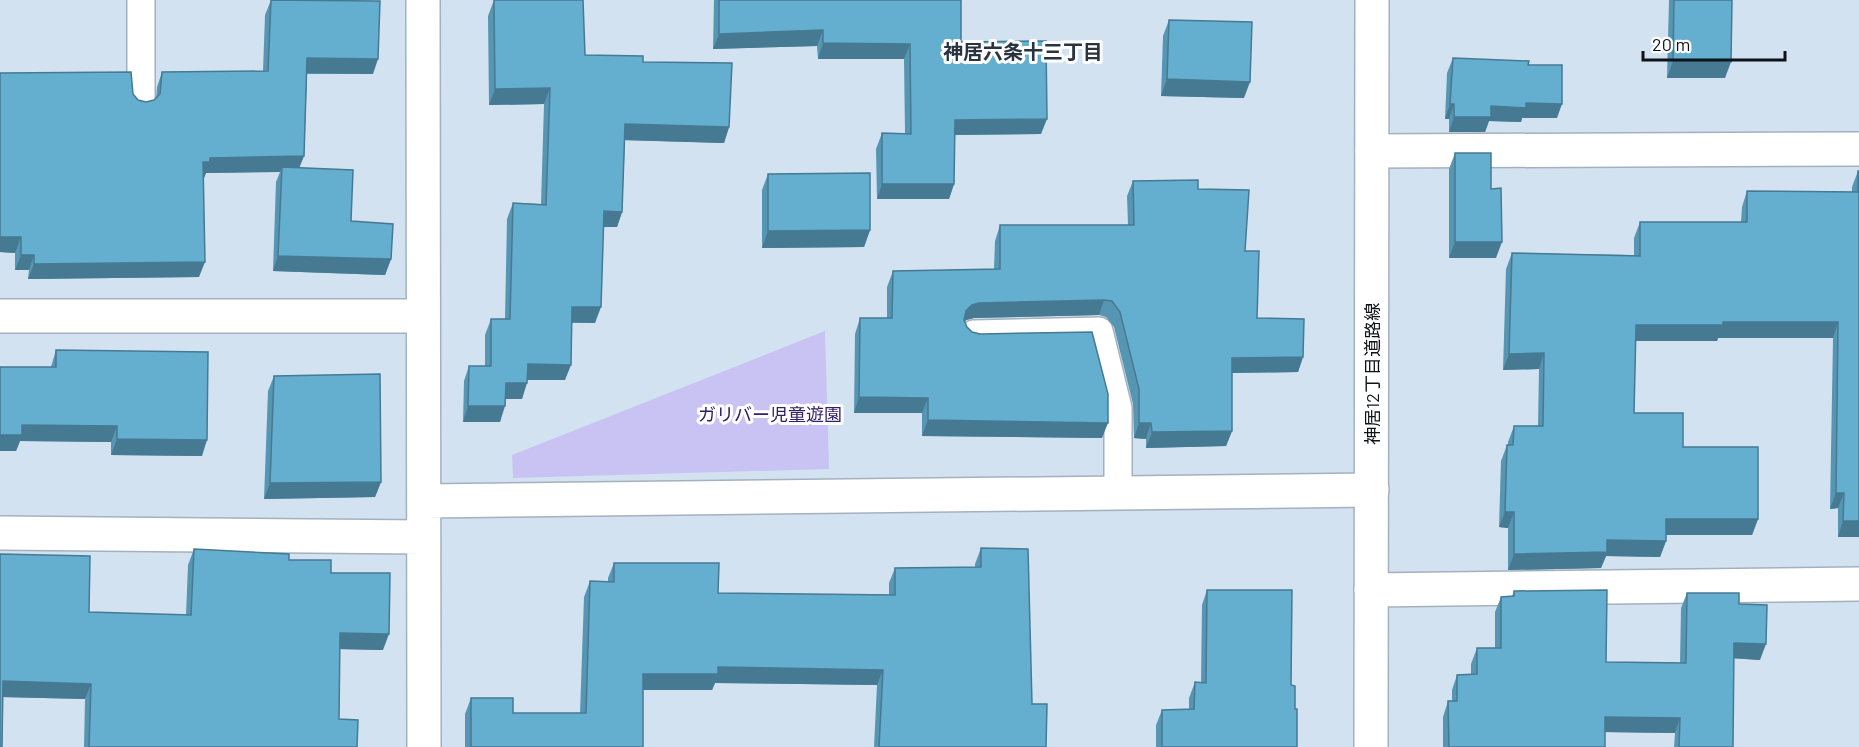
<svg xmlns="http://www.w3.org/2000/svg" width="1859" height="747" viewBox="0 0 1859 747" font-family="Barlow,'Noto Sans JP',sans-serif">
<style>
.green{fill:#c8c3f2}
.lines{fill:none;stroke-linecap:round;stroke-linejoin:round}
.service-casing{stroke:#a3b1bf;stroke-width:30}
.minor-casing{stroke:#a3b1bf;stroke-width:36}
.tertiary-casing{stroke:#a3b1bf;stroke-width:36}
.service{stroke:#fff;stroke-width:27}
.minor{stroke:#fff;stroke-width:33}
.tertiary{stroke:#fff;stroke-width:33}
.wall{fill:#5696b3}
.shaded-wall{fill:#467a92}
.building{fill:#64afd0;stroke:#467a92;stroke-width:1.5}
.labels{text-anchor:middle;dominant-baseline:central;stroke-width:6;stroke-linejoin:round;paint-order:stroke}
.street-label{font-size:18px;fill:#0e1318;stroke:#fff}
.park-label{font-size:18px;fill:#332068;stroke:#fff}
.neighbourhood-label{font-size:20px;font-weight:bold;fill:#293440;stroke:#fff}
</style>
<rect width="100%" height="100%" fill="#d3e2f1"/>
<!-- green -->
<path class="green" d="M825,331L829,469L513,478L512,455Z"/>
<g class="lines">
<defs>
<path id="service" d="M141,0V102
M974,334L1099,331L1118,408V493"/>
<path id="minor" d="M423,0L424,747
M1372,151L1859,149
M0,316H423
M424,501L1372,490
M0,533L423,537
M1371,590L1859,584"/>
<path id="tertiary" d="M1371,747L1372,0"/>
</defs>
<!-- service casing -->
<use href="#service" class="service-casing"/>
<!-- minor casing -->
<use href="#minor" class="minor-casing"/>
<!-- tertiary casing -->
<use href="#tertiary" class="tertiary-casing"/>
<!-- service -->
<use href="#service" class="service"/>
<!-- minor -->
<use href="#minor" class="minor"/>
<!-- tertiary -->
<use href="#tertiary" class="tertiary"/>
</g>
<!-- wall -->
<path class="wall" d="M271,0L373,74H307L304,156L299,167L351,221L391,259L385,275L273,271L276,182L280,172L206,173L204,178L199,277L28,279L29,270H15V253L0,252V73L133,94L138,100L146,102L154,100L156,99L157,87L162,72L263,71L265,15Z
M494,0L585,55L643,62L729,127L724,143L625,140L622,212L617,227H603L595,323H572L565,380H527L522,399H505L500,422H463L464,381L469,366H485V335L491,319H505L507,219L513,203L541,204L544,104L489,105L488,16Z
M714,0H961V42L1041,134L955,135L954,184L949,199H877L876,149L882,133H905L904,59H818L817,46L713,49Z
M1669,0H1732L1725,78H1667Z
M1169,20L1244,98L1161,96L1163,36Z
M1453,58L1528,65L1557,118H1522L1521,122L1489,121L1485,132H1449V119H1445L1447,73Z
M1455,153L1491,189L1496,258H1449V169Z
M1858,171L1859,537H1838V508L1830,509L1833,338H1718L1717,341H1636L1634,413L1683,447L1758,519L1752,535H1666V541L1660,557L1606,556L1601,568L1508,570V528L1499,527L1501,461L1507,445H1508V442L1514,426H1538L1539,369L1503,370L1506,269L1512,253L1634,255V238L1640,222H1741L1742,207L1747,191L1852,192V187Z
M768,174L870,230L864,247L762,248V190Z
M1133,181L1198,189L1245,251L1257,318L1303,357L1298,372L1232,373V431L1226,446L1146,448V439L1134,438L1133,404L1114,327L1106,317L1099,315L974,318L966,320L965,322L967,327L972,332L1102,438L922,436V413H854L855,334L860,318H887V287L893,271L994,269L995,241L1000,225H1128L1127,196Z
M56,350L202,456L111,455V442L20,441L16,451H0L51,367Z
M274,376L381,482L375,497L264,499L268,391Z
M981,548L1046,747H874L877,685L715,683L712,690H643V747H465V714L471,698L513,713H580L584,597L590,581L608,582V578L614,563L718,593L889,595V583L895,568L975,567V564Z
M194,549L289,560L331,573L383,650L340,649L339,719L357,747H84L85,699L3,697L0,554L89,612L186,615L188,565Z
M1207,590L1291,685L1295,709L1297,747H1156V725L1162,710L1189,709V698L1195,682H1201L1202,605Z
M1514,591L1606,662L1680,663L1681,608L1687,593L1739,604L1760,660L1734,658L1733,747H1674L1675,733L1605,732V747H1443V717L1448,701H1452V690L1457,675L1471,674V664L1477,648H1495V612L1501,597L1512,596Z"/>
<!-- shaded-wall -->
<path class="shaded-wall" d="M823,30L817,46L713,49L719,34Z
M823,43L910,44L904,59H818Z
M307,58L378,59L373,74L302,73Z
M1673,61L1731,62L1725,78H1667Z
M1167,79L1250,82L1244,98L1161,96Z
M550,88L544,104L489,105L495,89Z
M1526,103L1562,104L1557,118H1522L1521,122L1489,121L1485,132H1449L1454,117L1491,106Z
M1450,104H1454L1449,119H1445Z
M1047,119L1041,134L949,135L955,120Z
M625,124L729,127L724,143L619,140Z
M304,156L298,171L282,167L280,172L206,173L204,178L198,177L203,162L210,158Z
M882,184H954L949,199H877Z
M604,211L622,212L617,227H598Z
M870,230L864,247L762,248L768,231Z
M0,237H21L15,253L0,252Z
M1455,242H1502L1496,258H1449Z
M21,255H34L29,270H15Z
M278,256L391,259L385,275L273,271Z
M205,262L199,277L28,279L34,264Z
M1104,300L1099,315L974,318L966,320L961,326L966,311L972,305L979,303Z
M572,307H601L595,323L566,322Z
M1723,322H1838L1833,338H1718L1717,341H1631L1636,325Z
M1544,353L1539,369L1503,370L1509,354Z
M1303,357L1298,372L1226,373L1232,358Z
M528,364L571,365L565,380H522Z
M506,383H527L522,399H500Z
M859,397L928,398L922,413H854Z
M468,406H505L500,422H463Z
M928,420L1108,423L1102,438L922,436Z
M1139,423H1151L1146,439L1134,438Z
M22,425L117,426L111,442L20,441L16,451H0V435Z
M1232,431L1226,446L1146,448L1152,432Z
M117,439L207,440L202,456L111,455Z
M381,482L375,497L264,499L270,483Z
M1836,493H1844L1838,508L1830,509Z
M1505,512H1514L1508,528L1499,527Z
M1666,519H1758L1752,535H1660Z
M1843,521H1859V537H1838Z
M1607,540L1666,541L1660,557L1606,556L1601,568L1508,570L1514,554Z
M340,633L389,634L383,650L335,649Z
M1734,643L1766,644L1760,660L1728,658Z
M718,667L883,670L877,685L715,683L712,690H637L643,674Z
M3,681L91,684L85,699L0,697Z
M1605,717L1680,718L1675,733L1600,732Z"/>
<!-- building -->
<path class="building" d="M271,0L380,1L378,59L307,58L304,156L210,158V162H203L205,262L34,264V255H21V237H0V73L131,72L133,94L138,100L146,102L154,100L160,94L162,72L268,71Z
M494,0H583L585,55L643,56V62L732,63L729,127L625,124L622,212L604,211L601,307H572L571,365L528,364L527,383H506L505,406H468L469,366H491V319H510L513,203L546,205L550,88L495,89Z
M719,0H961V42L1046,41L1047,119L955,120L954,184H882V133L911,134L910,44L823,43V30L719,34Z
M1674,0H1732L1731,62L1673,61Z
M1169,20L1252,22L1250,82L1167,79Z
M1453,58L1529,61L1528,65H1562V104L1526,103V108L1491,106V117H1454V104H1450Z
M1455,153H1491V189L1501,188L1502,242H1455Z
M282,167L353,170L351,221L393,224L391,259L278,256Z
M1858,171H1859V521H1843L1844,493H1836L1838,322H1723V325H1636L1634,413H1683V447H1758V519H1666V541L1607,540V552L1514,554V512H1505L1507,445H1513L1514,426H1543L1544,353L1509,354L1512,253L1640,256V222H1747V191L1858,192Z
M870,173V230L768,231V174Z
M1198,180V189L1249,190L1245,251H1259L1257,318L1304,319L1303,357L1232,358V431L1152,432L1151,423H1139V389L1120,312L1112,301L1104,300L979,303L972,305L966,311L964,320L967,327L972,332L980,334L1092,332L1108,394V423L928,420V398L859,397L860,318H892L893,271L1000,269V225H1134L1133,181Z
M56,350L208,352L207,440L117,439V426L22,425V435H0V367H56Z
M380,374L381,482L270,483L274,376Z
M981,548L1028,549L1032,704H1047L1046,747H879L883,670L718,667V674H643V747H471V698H513V713H586L590,581L614,582V563H719L718,593L895,595V568L981,567Z
M194,549L289,554V560H331V573H390L389,634L340,633L339,719L358,720L357,747H89L91,684L3,681L2,747H0V554L90,556L89,612L191,615Z
M1207,590H1292L1291,685L1295,686V709H1297V747H1162V710L1194,709L1195,682L1206,683Z
M1607,590L1606,662L1686,663L1687,593H1739V604L1767,605L1766,644L1734,643L1733,747H1679L1680,718L1605,717V747H1449L1448,701H1457V675L1477,674V648H1501V597L1514,596V591Z"/>
<g class="labels">
<!-- street labels -->
<g class="street-label">
<text transform="translate(1372 374) rotate(-90)">神居12丁目道路線</text>
</g>
<!-- park labels -->
<g class="park-label">
<text x="770" y="414">ガリバー児童遊園</text>
</g>
<!-- neighbourhood labels -->
<g class="neighbourhood-label">
<text x="1023" y="51">神居六条十三丁目</text>
</g>
</g>
<!-- scale -->
<path d="M1643 51v9h142v-9" fill="none" stroke="#0e1318" stroke-width="3"/>
<text x="1652" y="51" font-size="18" fill="#0e1318" stroke="#ffffff" stroke-width="4.5" paint-order="stroke">20 m</text>
</svg>
